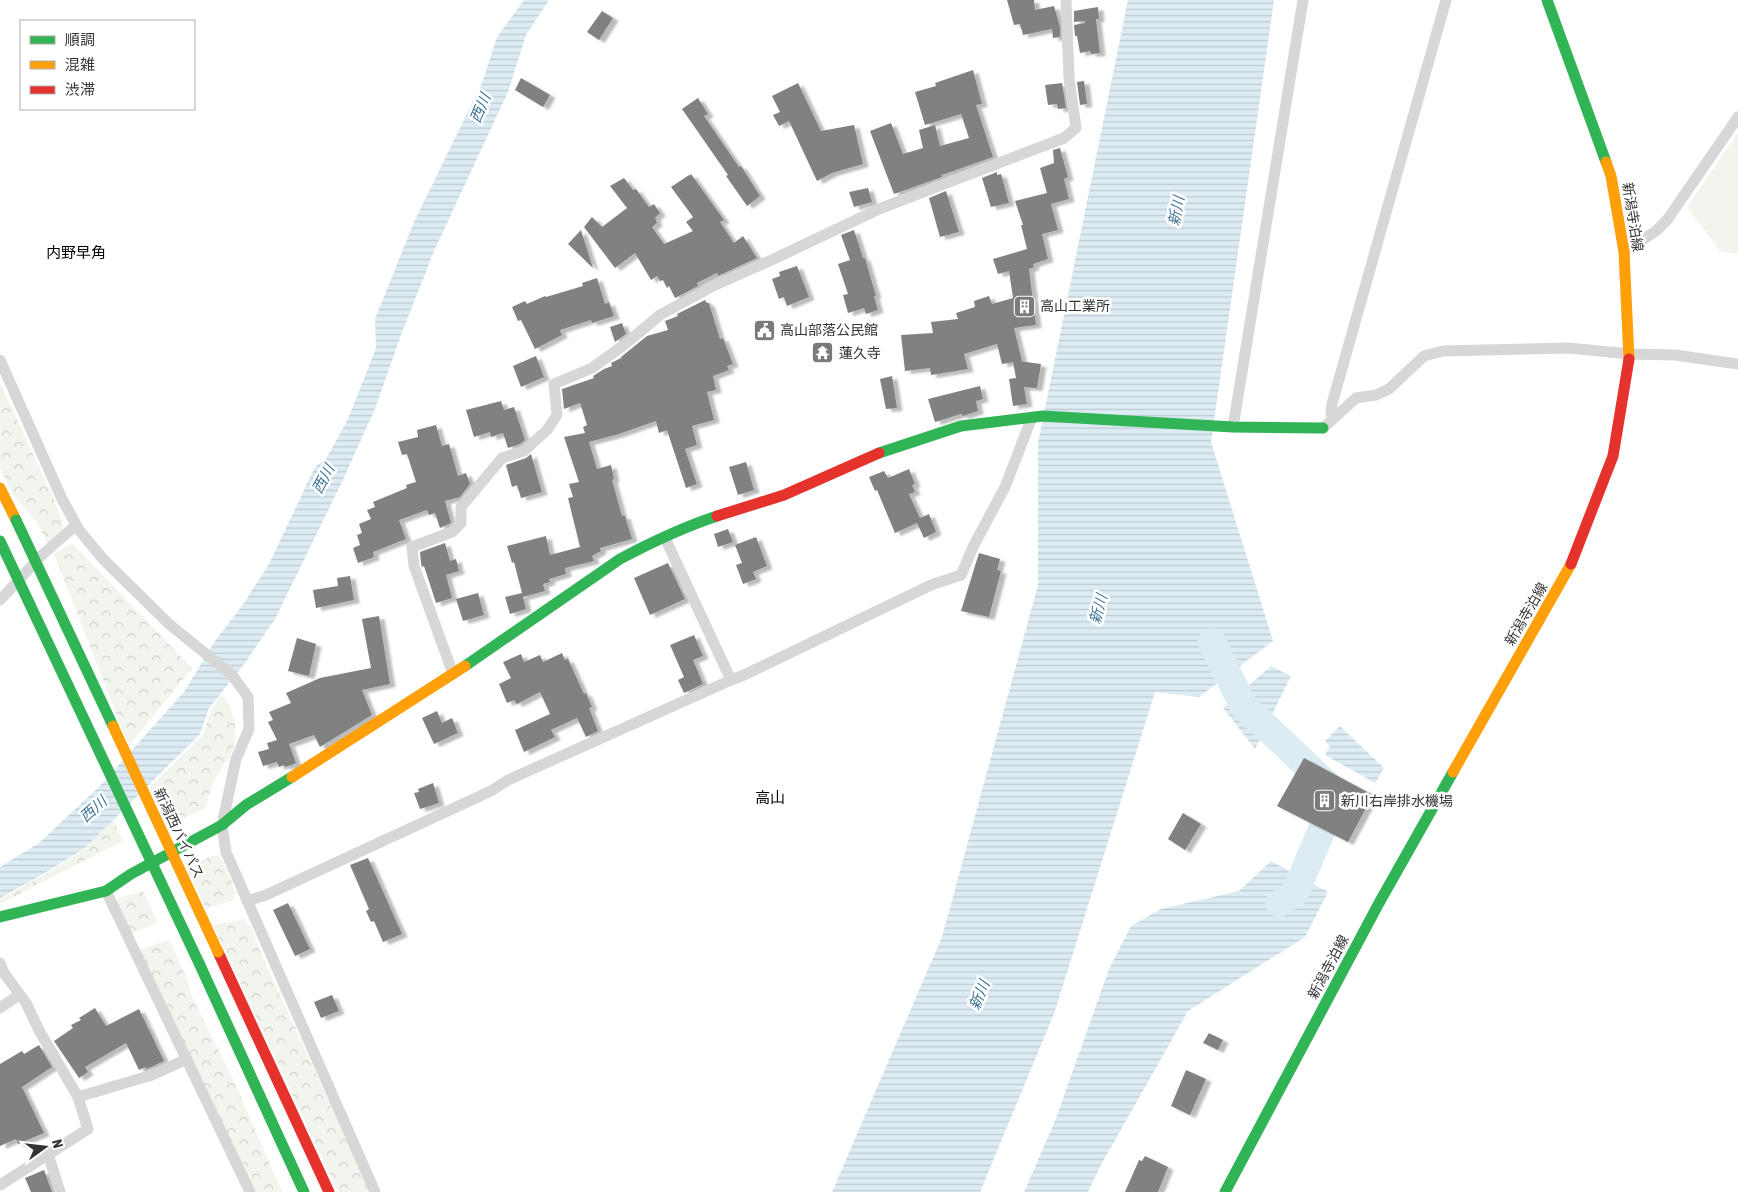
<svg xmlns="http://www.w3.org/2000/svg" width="1738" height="1192" viewBox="0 0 1738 1192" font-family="'Asap Condensed','Noto Sans JP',sans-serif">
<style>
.green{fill:#f1f5ed}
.forest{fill:url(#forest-crowns)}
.water{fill:url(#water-rules)}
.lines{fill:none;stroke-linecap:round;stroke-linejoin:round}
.river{stroke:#ddebf3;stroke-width:28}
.building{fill:#818181;filter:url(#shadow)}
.street{stroke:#d7d7d7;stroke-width:11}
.fast{stroke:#30b455;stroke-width:11}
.slow{stroke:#ff9f0a;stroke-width:11}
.jam{stroke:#e5322d;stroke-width:11}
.fast-bridge{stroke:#30b455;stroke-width:11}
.slow-bridge{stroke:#ff9f0a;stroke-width:11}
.labels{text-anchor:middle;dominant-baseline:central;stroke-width:5;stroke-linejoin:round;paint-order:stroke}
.street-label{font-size:14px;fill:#333;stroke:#fff}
.poi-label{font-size:14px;fill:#333;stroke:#fff;text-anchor:start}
.water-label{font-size:15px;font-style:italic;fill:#3f7597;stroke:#fff}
.neighbourhood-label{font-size:15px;fill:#000;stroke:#fff}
</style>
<defs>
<pattern id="forest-crowns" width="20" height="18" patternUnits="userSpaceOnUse" patternTransform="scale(1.25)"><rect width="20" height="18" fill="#f1f5ed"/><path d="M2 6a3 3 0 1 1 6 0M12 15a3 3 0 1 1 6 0" fill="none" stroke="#cfd2cc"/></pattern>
<pattern id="water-rules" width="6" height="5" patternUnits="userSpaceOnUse" patternTransform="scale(1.25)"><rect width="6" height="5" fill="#ddebf3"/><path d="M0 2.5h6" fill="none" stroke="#becad1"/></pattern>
<filter id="shadow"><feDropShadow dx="5.5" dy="3" stdDeviation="1" flood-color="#0004"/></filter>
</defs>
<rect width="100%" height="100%" fill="#fff"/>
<!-- green -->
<path class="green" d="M1738,133V254L1721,252L1687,207Z"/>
<!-- forest -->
<path class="forest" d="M0,383L53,497L62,521L63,529L47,543L38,524L14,496L0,468Z
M72,543L192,668L129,746L54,554Z
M222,694L231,710L235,725V741L233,750L213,782L205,809L167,824L149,788L203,735L211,710Z
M113,820L123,841L0,904V899L39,878L85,849Z
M211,856H220L236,892L233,901L206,908L187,870Z
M143,891L158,923L132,933L116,905L118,898Z
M244,919L251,927L260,951L370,1192H338L213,925Z
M168,940L171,943L188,982L192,997L233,1079L282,1192H253L139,950Z"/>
<!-- water -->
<path class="water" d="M524,0H549L526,35L508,92L434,251L401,335L375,409L341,484L275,619L245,663L209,708L200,734L85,848L38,877L0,898V867L39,843L99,787L184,692L215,641L242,606L269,564L315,467L326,459L348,419L376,348L375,319L414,222L482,83L497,37Z
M1128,0H1274L1211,442L1273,641L1199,697L1155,692L1054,1014L980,1192H832L942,937L1038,585V443Z
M1271,666L1291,676L1255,749L1223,708Z
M1340,726L1384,768L1375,783L1325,755L1330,746L1325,741Z
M1271,861L1328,892L1305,937L1188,1011L1101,1165L1088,1192H1024L1055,1121L1109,969L1131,926L1161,909L1239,891Z"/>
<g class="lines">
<!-- river -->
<path class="river" d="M1212,642L1243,705L1337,794L1295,893L1279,903"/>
</g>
<!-- building -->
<path class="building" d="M1007,0H1034L1035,10L1054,6L1060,27V37L1053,38L1052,29L1023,35L1020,24L1014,25Z
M1098,7L1099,19H1096L1100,53L1091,54L1090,51L1080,53L1077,36H1075L1074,25L1085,23L1084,21L1074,22V11Z
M602,11L613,18L599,40L587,32Z
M973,70L982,104L976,105L993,157L945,174L941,175L942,177L894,194L870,131L891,123L903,154L923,148L919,130L935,125L940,146L969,138L961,114L925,125L915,92L936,86L935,83Z
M521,78L550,95L543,107L515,90Z
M1084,81L1087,104L1080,105L1077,82Z
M798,83L821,131L854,125L863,164L832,173L817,181L789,121L779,126L773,115L780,112L772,96Z
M1062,83L1066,108L1058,109L1057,104L1048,105L1045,85Z
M698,98L708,114L704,116L739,167L741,166L760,196L747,206L726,176L728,175L682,109Z
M1060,148L1068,177L1064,179L1069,199L1051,204L1058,230L1042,234L1048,259L1033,264L1034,267L1029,269L1036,325L1014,328L1022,361H1019L1041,364L1037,388L1024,387L1027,404L1013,406L1009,379L1016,378L1013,362L1002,364L997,344L964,354L968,369L931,375L930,368L905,371L901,335L933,333L931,322L958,319L956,313L975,307L974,301L989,296L992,304L1013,298L1009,271L998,274L993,259L1027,249L1021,225H1023L1015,201L1047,193L1040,168L1054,163L1053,150Z
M997,172V175L1001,174L1009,203L991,207L982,178Z
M691,174L724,220L720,222L734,243L743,236L757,258L718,276L717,273L697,283L698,286L675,298L669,286L667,288L663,280L660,281L657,276L651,280L635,253L615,268L584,227L592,217L602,227L627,208L610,186L624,178L633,190L636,189L649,207L654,204L660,213L655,218L657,223L652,227L664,244L693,231L686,222L693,217L671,187L689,175V176Z
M868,188L872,202L854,207L849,192Z
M946,191L959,232L940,237L929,198Z
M581,230L593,268L568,244Z
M854,230L863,258H865L876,296H874L878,310L866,314L864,308L848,313L843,295L848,294L838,264L850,260L841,235Z
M797,266L809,297L787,306L784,297L779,299L772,279L780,276L779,272Z
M597,278L605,304L609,302L614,316L592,323L591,320L560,330L562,335L535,349L521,320L518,321L512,307L525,301L527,304L545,296L546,297L583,286L582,283Z
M705,300L707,303H709L720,339L723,338L733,364L727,366L729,370L713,376L716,390L707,392L714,420L692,426L697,445L685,449L697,484L686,488L667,430L659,433L656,421L619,434L589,442L597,469L611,465L614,479L612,480L622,516H625L632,539L600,548L601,551L592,556L594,561L565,568L566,574L549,579L550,582L543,584L545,591L523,597L514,562L512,563L507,546L546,536L550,555L580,547L568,498L573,497L569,484L579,482L564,437L585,433L583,427L587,425L580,403L564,409L562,389L594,378L593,376L604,369L612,366L611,363L621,358V357L647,336L668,330L665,321L678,316L677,314Z
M622,323L626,334L615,342L610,327Z
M536,356L544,377L521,387L513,366Z
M892,376L897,408L886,409L880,379Z
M980,386L983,399L976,401L978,411L963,416L961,414L935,422L928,399Z
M501,401L504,410L514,407L525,440L520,444L508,448L503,433L491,437L490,432L474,437L466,410Z
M436,425L442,446L449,444L458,476L466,473L470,484L460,497L445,501L451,523L440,528L435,513L429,515L427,510L399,520L406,539L373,552L374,557L358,563L353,548L360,545L357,535L362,533L359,524L371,519L367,510L375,507L373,502L407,488L406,485L416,482L407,454L402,455L398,442L418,437L417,430Z
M531,454L542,492L521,498L517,485L512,487L506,465L526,458Z
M746,462L754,490L738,495L729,467Z
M909,469L915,484L912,485L915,492L909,494L920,518L929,514L936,532L924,538L917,523L895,533L877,490L875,491L869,477L884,471L888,478Z
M728,529L733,542L718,547L714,534Z
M756,537L767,566L753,572L756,579L743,584L736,565L742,563L735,545Z
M445,543L450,561L456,559L459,571L446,575L452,598L436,603L424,566L422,567L421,564L420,552Z
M979,553L1000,559L997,570L1001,571L989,617L961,611Z
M668,563L685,599L650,615L634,578Z
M350,576L354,600L316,608L313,590L338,586L337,578Z
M478,593L484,615L463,621L456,599Z
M522,593L526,609L510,614L505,597Z
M379,616L390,684L362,690L372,715L320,747L314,735L289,744L296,763L294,764L285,767L284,765L279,767L277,762L263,766L258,752L269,749L267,743L277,740L268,722L273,720L269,712L291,703L286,693L320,678L371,668L362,619Z
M694,635L703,656L693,660L703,684L684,693L678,680L684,677L670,645Z
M297,638L316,644L309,676L288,671Z
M562,653L565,660L568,659L584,694L586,693L592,707L589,708L598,731L586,737L577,718L551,730L555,737L524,752L515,730L550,714L540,692L517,704L514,700L507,703L499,684L511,678L503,662L521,654L524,662L540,655L543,662Z
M437,711L442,723L452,718L458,733L434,744L422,718Z
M1304,758L1373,795L1348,842L1277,806Z
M433,783L439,803L420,809L414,793L419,792L418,789Z
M1183,813L1201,824L1185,850L1168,839Z
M368,858L402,934L383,942L374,921L371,922L366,911L369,909L350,865Z
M288,903L310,949L295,956L273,910Z
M332,995L339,1011L321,1018L314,1002Z
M95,1008L106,1026L139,1009L164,1061L149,1068L146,1069L145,1067L139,1070L126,1043L85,1067L88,1072L79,1078L54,1041L73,1028L71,1025L81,1020L79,1018Z
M1209,1033L1223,1040L1218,1050L1203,1043Z
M39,1045L52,1067L22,1087L44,1133L18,1144L16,1139L0,1146V1064L22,1051L24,1054Z
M1186,1070L1206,1079L1190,1115L1171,1106Z
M1145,1156L1168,1167L1158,1192H1125L1139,1160L1142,1161Z
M44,1170L52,1192H31L25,1178Z"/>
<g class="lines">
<!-- street -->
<path class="street" d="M1624,252L1656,231L1667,220L1738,117
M0,360L62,499L79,530L103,559L169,624L232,675L248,697L249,729L236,759L222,825L226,852L375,1192
M1333,419L1331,412L1332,404L1446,0
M1233,427L1303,0
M1323,428L1356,398L1376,395L1389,389L1424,356L1443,351L1568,348L1630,354L1675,355L1738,364
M665,538L731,680
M0,600L42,555L76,525
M453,674L414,566L412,547L452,532L461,523V507L502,458L524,451L547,430L557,415L554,384L592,368L624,345L660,315L713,286L776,258L879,209L1064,138L1076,128L1069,78L1066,0
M106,891L250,1192
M247,901L266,895L491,791L508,780L731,680L744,675L931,585L961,575L974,545L1005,487L1032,417
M0,963L4,973L26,1003L40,1032L78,1097L88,1129L0,1185
M0,1008L19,995
M78,1097L152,1075L187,1059
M48,1154L60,1192"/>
<!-- fast -->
<path class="fast" d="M1547,0L1606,162
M879,453L961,426L1043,416L1233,427L1323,428
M465,666L620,559C650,543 684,527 717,516
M0,917L106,891L131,874L222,825L246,805L292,777
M199,963L304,1192
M1225,1192L1379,903L1453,772"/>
<!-- slow -->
<path class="slow" d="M1606,162L1611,176L1624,252L1629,359
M0,488L16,520
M1453,772L1571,564
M292,777L465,666"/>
<!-- jam -->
<path class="jam" d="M717,516L784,495L879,453
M1571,564L1613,456L1629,359
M218,952L329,1192"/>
<!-- fast-bridge -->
<path class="fast-bridge" d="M16,520L113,726
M0,541L199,963"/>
<!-- slow-bridge -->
<path class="slow-bridge" d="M113,726L218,952"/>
</g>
<!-- icons -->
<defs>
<symbol id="building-square" viewBox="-11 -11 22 22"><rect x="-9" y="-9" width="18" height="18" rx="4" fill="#7a7a7a" stroke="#fff"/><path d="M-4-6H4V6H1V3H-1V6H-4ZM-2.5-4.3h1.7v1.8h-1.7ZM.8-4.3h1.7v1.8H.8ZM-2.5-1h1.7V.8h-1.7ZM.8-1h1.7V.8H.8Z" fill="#fff"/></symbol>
<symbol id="civic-square" viewBox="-11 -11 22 22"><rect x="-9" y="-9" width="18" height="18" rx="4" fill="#7a7a7a" stroke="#fff"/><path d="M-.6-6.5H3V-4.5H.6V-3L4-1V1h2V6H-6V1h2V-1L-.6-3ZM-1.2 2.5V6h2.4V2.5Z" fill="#fff"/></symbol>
<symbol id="temple-square" viewBox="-11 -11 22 22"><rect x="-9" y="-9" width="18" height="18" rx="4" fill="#7a7a7a" stroke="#fff"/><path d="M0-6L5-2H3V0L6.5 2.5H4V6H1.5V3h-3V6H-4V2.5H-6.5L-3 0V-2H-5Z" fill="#fff"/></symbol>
</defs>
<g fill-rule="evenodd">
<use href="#building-square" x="1012" y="294" width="25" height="25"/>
<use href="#civic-square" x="752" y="318" width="25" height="25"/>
<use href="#temple-square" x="810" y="340" width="25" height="25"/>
<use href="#building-square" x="1312" y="788" width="25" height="25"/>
</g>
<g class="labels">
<!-- street labels -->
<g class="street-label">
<text transform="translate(1633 217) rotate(81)">新潟寺泊線</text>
<text transform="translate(1526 614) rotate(-60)">新潟寺泊線</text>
<text transform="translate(179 833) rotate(65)">新潟西バイパス</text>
<text transform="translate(1328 967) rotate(-62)">新潟寺泊線</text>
</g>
<!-- poi labels -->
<g class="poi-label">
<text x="1040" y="306">高山工業所</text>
<text x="780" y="330">高山部落公民館</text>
<text x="839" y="353">蓮久寺</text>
<text x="1341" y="801">新川右岸排水機場</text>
</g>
<!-- water labels -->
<g class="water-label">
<text transform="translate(480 108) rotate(-67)">西川</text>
<text transform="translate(1176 211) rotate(-80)">新川</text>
<text transform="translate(323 479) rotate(-62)">西川</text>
<text transform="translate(1098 609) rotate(-75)">新川</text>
<text transform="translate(93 809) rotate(-42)">西川</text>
<text transform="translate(979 995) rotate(-68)">新川</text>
</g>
<!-- neighbourhood labels -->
<g class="neighbourhood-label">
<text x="76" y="252">内野早角</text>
<text x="770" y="797">高山</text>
</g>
</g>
<!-- legend -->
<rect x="20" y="20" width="175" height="90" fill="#ffffff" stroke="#adadad"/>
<rect x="30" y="36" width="25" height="8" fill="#30b455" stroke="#adadad"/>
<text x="65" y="45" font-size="15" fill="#333333">順調</text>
<rect x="30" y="61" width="25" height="8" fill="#ff9f0a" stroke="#adadad"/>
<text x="65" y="70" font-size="15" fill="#333333">混雑</text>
<rect x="30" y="86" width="25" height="8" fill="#e5322d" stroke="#adadad"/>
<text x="65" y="95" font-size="15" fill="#333333">渋滞</text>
<!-- north arrow -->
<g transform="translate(45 1147) rotate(75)" stroke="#ffffff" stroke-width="4" paint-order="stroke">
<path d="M0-4L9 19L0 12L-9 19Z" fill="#333333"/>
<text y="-8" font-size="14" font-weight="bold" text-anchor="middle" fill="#333333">N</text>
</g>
</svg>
